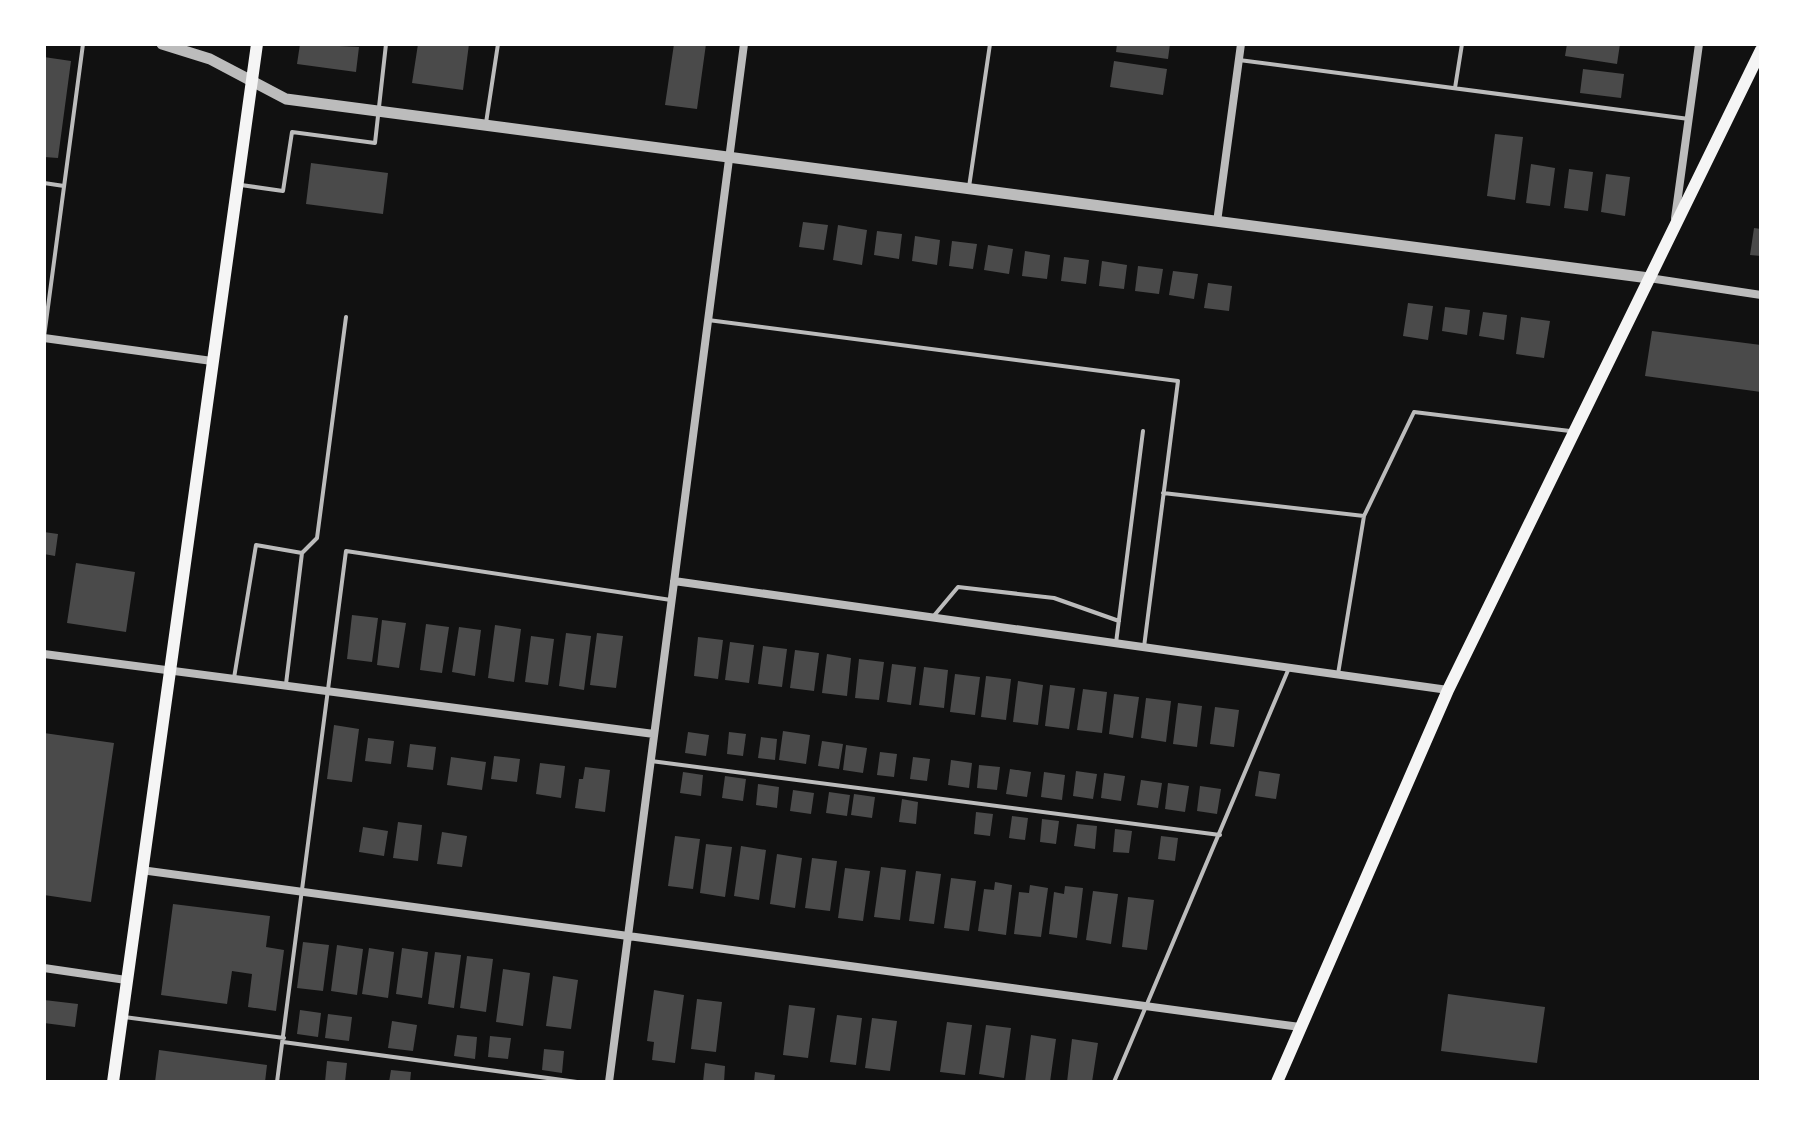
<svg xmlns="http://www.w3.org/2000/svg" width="1805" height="1126" viewBox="0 0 1805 1126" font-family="Lato,sans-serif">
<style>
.building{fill:#4a4a4a}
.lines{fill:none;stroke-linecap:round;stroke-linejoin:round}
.service{stroke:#bcbcbc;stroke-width:4}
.minor{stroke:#bcbcbc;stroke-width:8}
.tertiary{stroke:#bcbcbc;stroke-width:11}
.secondary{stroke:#f5f5f5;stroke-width:12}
</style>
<rect width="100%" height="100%" fill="#111"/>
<!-- building -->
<path class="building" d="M300,44L359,47L356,72L297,64Z
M418,44H469L463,90L412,83Z
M674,44H706L697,109L665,105Z
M1117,44H1170L1168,59L1116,52Z
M1567,44H1620L1617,64L1565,56Z
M44,57L71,61L58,158L44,157Z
M1114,61L1167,69L1163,95L1110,87Z
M1583,69L1624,74L1621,98L1580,93Z
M1495,134L1523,137L1515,200L1487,196Z
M311,163L388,173L383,214L306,204Z
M1531,164L1555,168L1550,206L1526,203Z
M1569,169L1593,172L1588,211L1564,208Z
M1606,174L1630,177L1625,216L1601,212Z
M803,222L828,225L824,250L799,247Z
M838,225L867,230L862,265L833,260Z
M1754,228L1761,229V256L1750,255Z
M877,231L902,234L899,259L874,255Z
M915,236L940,240L937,265L912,261Z
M952,241L977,244L973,269L949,266Z
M988,245L1013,249L1009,274L984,270Z
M1025,251L1050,255L1047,279L1022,276Z
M1064,257L1089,260L1086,284L1061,281Z
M1102,261L1127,265L1124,289L1099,286Z
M1138,266L1163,269L1159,294L1135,291Z
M1173,271L1198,274L1194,299L1169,295Z
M1208,283L1232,286L1229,311L1204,308Z
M1408,303L1433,306L1428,340L1403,336Z
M1445,307L1470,310L1467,335L1442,331Z
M1483,312L1507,315L1504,340L1479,336Z
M1521,317L1550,321L1544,358L1516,354Z
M1652,331L1761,345V392L1645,376Z
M44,532L58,534L55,556L44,554Z
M76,563L135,572L126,632L67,623Z
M352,615L378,618L372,662L347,659Z
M382,620L406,623L399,668L377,665Z
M426,624L449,627L442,673L420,670Z
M495,625L521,629L514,682L488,678Z
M459,627L481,630L475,676L452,672Z
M566,633L591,636L584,690L559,686Z
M597,633L623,636L616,688L590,685Z
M531,636L554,639L548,685L525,682Z
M698,637L723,640L718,679L694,676Z
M730,642L754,645L749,683L725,680Z
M763,646L787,649L782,687L758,684Z
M795,650L819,653L814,691L790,688Z
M827,654L851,658L847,696L822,693Z
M859,659L884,662L879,700L855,698Z
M892,664L916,667L911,705L887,702Z
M924,667L948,670L944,708L919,705Z
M955,674L980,677L975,715L950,712Z
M986,676L1011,679L1006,720L981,717Z
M1018,681L1043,685L1038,725L1013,722Z
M1050,685L1075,688L1069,729L1045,726Z
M1083,689L1107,692L1102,733L1077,730Z
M1114,694L1139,697L1133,738L1109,734Z
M1146,698L1171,701L1166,742L1141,738Z
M1178,703L1202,706L1197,747L1173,744Z
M1215,707L1239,710L1234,747L1210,744Z
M334,725L359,729L352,782L327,779Z
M783,731L810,735L806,764L779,760Z
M688,732L709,735L706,756L685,753Z
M729,732L746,734L743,756L727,754Z
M44,733L114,743L91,902L44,895Z
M761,737L777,739L775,760L758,758Z
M368,738L394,741L391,764L365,761Z
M822,741L843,744L839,769L818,766Z
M410,744L436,747L433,770L407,767Z
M846,745L867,748L863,773L843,770Z
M880,752L897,754L894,777L877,775Z
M494,756L520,759L517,782L491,779Z
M451,757L486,762L482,790L447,785Z
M913,757L930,759L927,781L910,779Z
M951,760L972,763L969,788L948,785Z
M540,763L565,766L561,798L536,794Z
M979,765L1000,767L997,790L977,788Z
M585,767L610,770L605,812L575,808L579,779H583Z
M1010,769L1031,772L1027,797L1006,794Z
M1076,771L1097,774L1093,799L1073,796Z
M1259,771L1280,774L1276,799L1255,796Z
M683,772L703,775L701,796L680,793Z
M1044,772L1065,775L1062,800L1041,797Z
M1104,773L1125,776L1121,801L1101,798Z
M725,776L746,779L743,801L722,798Z
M1141,780L1162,783L1158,808L1137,805Z
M1168,783L1189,786L1185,812L1165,809Z
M758,784L779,787L777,808L756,805Z
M1200,786L1221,789L1217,814L1197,811Z
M793,790L814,793L811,814L790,811Z
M829,792L850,795L847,816L826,813Z
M854,794L875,797L872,818L851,815Z
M902,799L918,802L916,824L899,822Z
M976,812L993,814L990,836L974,834Z
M1012,816L1028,818L1025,840L1009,838Z
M1042,819L1059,821L1056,844L1040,842Z
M398,822L422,825L418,861L393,858Z
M1077,824L1097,826L1095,849L1074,846Z
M363,827L388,831L384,856L359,852Z
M1115,829L1132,831L1129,853L1113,852Z
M442,832L467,836L462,867L437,864Z
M675,836L700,839L693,889L668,886Z
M1161,836L1178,838L1175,861L1158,859Z
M706,844L732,847L725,897L700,893Z
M741,846L766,850L759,900L734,896Z
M777,854L802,858L795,908L770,904Z
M812,858L837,861L830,911L805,908Z
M881,867L906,870L900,920L874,917Z
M845,868L870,871L863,921L838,918Z
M916,871L941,874L934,924L909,921Z
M951,878L976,881L969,931L944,928Z
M995,882L1012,885L1006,935L978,931L984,889L994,890Z
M1030,885L1048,888L1041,937L1014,934L1019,892L1029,893Z
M1065,886L1083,888L1077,938L1049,934L1054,892L1064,894Z
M1093,891L1118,894L1111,944L1086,940Z
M1128,897L1154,900L1147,950L1122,947Z
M173,904L270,916L266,947L284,950L276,1011L248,1007L252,974L232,971L227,1004L161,995Z
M303,942L329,945L323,991L297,988Z
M337,945L363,949L357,995L331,991Z
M369,948L394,952L388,998L362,994Z
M402,948L428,952L422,998L396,994Z
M435,952L461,955L454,1008L428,1004Z
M467,956L493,959L486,1012L460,1008Z
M503,969L530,973L523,1026L496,1022Z
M553,976L578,980L571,1029L546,1026Z
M654,990L684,995L675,1063L652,1060L654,1042L647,1041Z
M1448,994L1545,1007L1537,1063L1441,1051Z
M697,999L722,1002L716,1052L691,1049Z
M44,1000L78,1004L75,1027L44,1023Z
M789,1005L815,1008L808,1058L783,1055Z
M300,1010L321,1013L318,1037L297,1034Z
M328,1014L352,1017L349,1041L325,1038Z
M837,1015L862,1018L856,1065L830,1062Z
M872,1018L897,1021L890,1071L865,1068Z
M392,1021L417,1025L413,1051L388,1048Z
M947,1022L972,1025L965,1075L940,1072Z
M986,1025L1011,1028L1004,1078L979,1074Z
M457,1035L477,1037L475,1059L454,1056Z
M1031,1035L1056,1039L1050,1082H1025Z
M490,1036L511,1038L508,1059L488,1057Z
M1072,1039L1098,1043L1092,1082H1067Z
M544,1049L564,1051L562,1073L542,1070Z
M159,1050L267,1065L265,1082H155Z
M327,1061L347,1063L345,1082H325Z
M705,1063L725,1066L724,1082H703Z
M391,1070L411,1072L410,1082H389Z
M755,1072L775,1075L774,1082H754Z"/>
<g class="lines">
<!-- service -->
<path class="service" d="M1239,60L1689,119
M1455,88L1462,44
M486,123L498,44
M44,183L64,186
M241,185L283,191L292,132L375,143L386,44
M969,187L990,44
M708,320L1178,381L1144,647
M44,337L83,44
M1163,493L1364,516
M302,553L317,538L346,317
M932,618L958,587L1054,598L1119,621
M1116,643L1143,431
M1338,674L1364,516L1414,412L1570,431
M234,678L256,545L302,553L286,684
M651,761L1220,835
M124,1017L284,1038
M283,1042L577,1082
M277,1082L346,551L671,600
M1114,1082L1289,668"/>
<!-- minor -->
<path class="minor" d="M1675,218L1699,44
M1217,222L1241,44
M1649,278L1761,295
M44,338L212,361
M674,581L1448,690
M44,654L654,734
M141,870L1300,1027
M44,968L126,980
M609,1082L744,44"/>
<!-- tertiary -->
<path class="tertiary" d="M162,44L210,59L286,99L1649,278"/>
<!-- secondary -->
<path class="secondary" d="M113,1082L257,44
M1277,1082L1448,690L1761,50"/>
</g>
<!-- border -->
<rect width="1805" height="1126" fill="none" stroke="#ffffff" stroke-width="92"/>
</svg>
